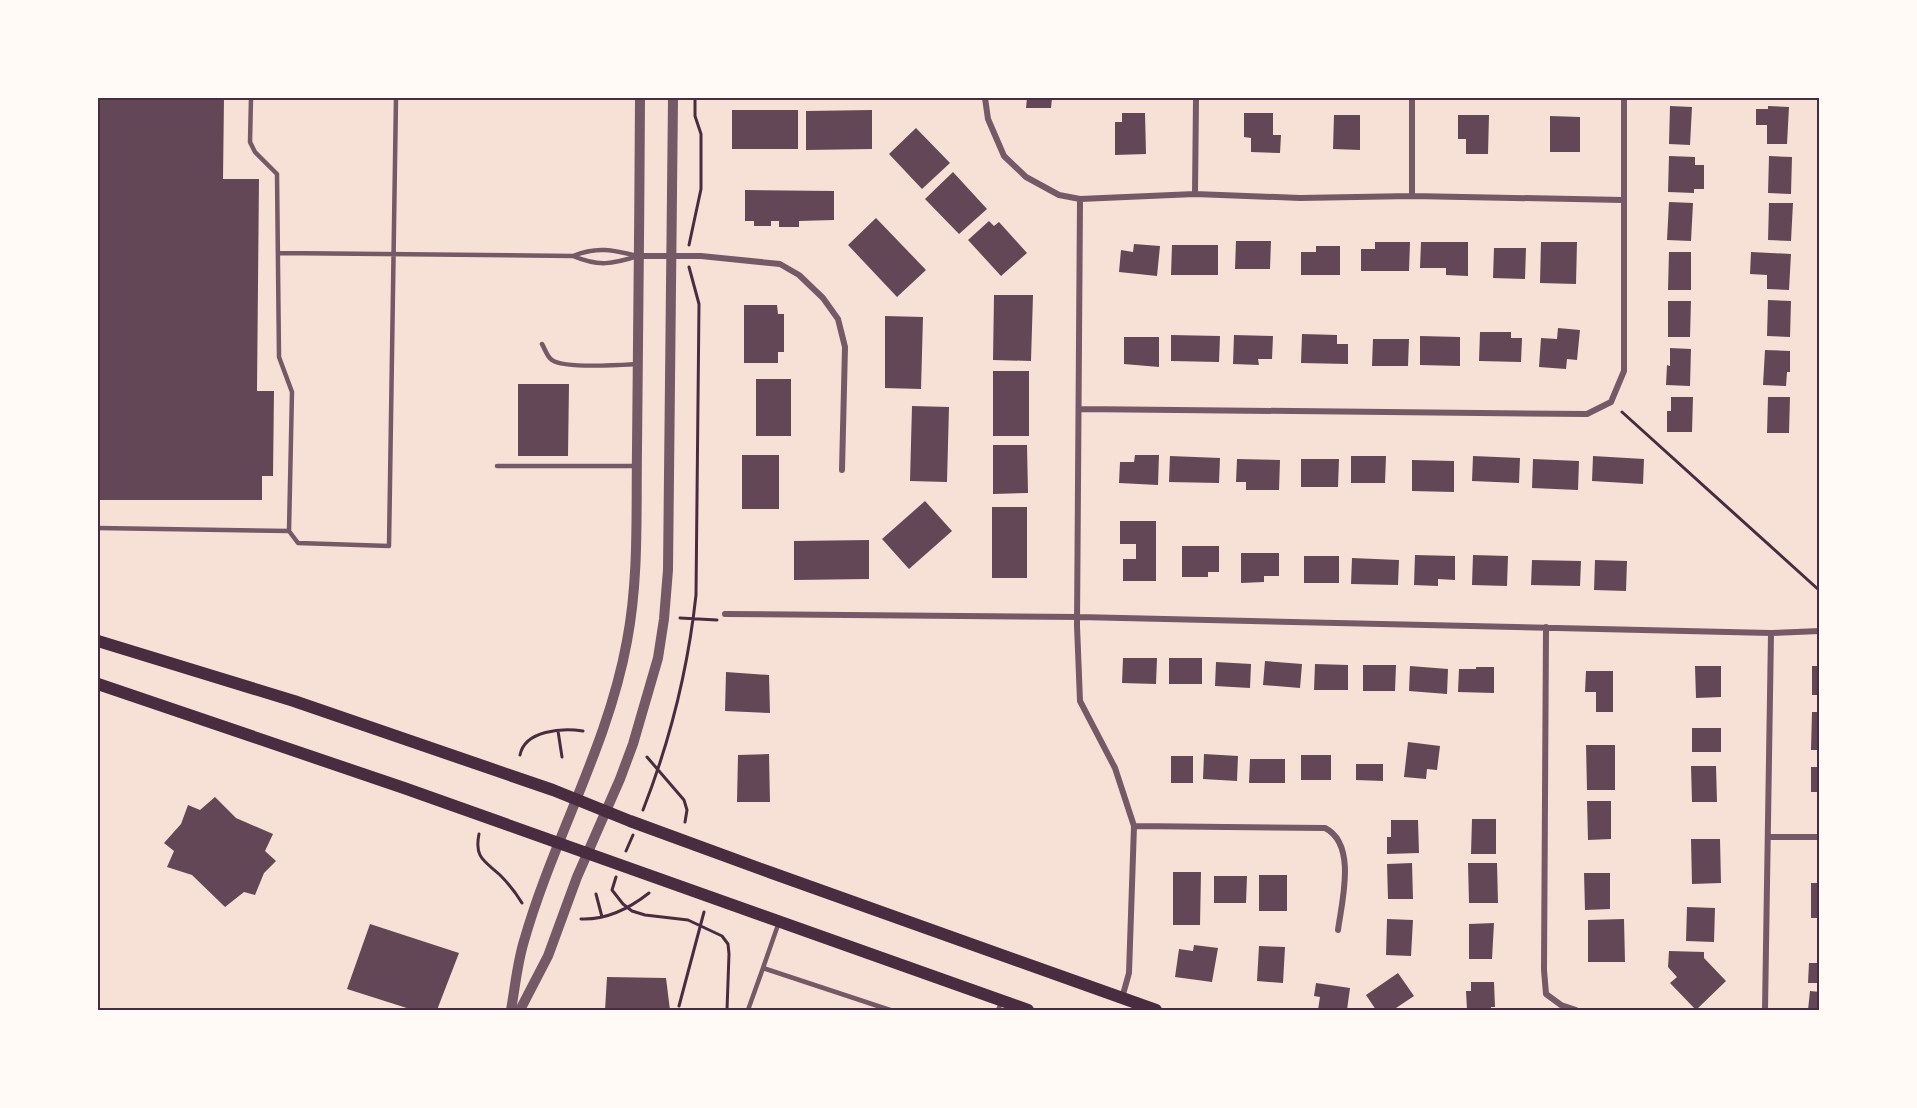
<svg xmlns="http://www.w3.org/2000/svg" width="1917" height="1108" viewBox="0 0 1917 1108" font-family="Helvetica,sans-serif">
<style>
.building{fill:#644757}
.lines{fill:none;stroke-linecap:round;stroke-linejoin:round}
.path{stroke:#4a2c40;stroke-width:3}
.service{stroke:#755966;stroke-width:4.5}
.minor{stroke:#755966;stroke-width:6}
.tertiary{stroke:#755966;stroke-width:10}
.secondary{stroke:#4a2c40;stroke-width:12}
.neatline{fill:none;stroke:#4a2c40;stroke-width:2}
</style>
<rect width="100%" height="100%" fill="#f7e1d7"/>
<!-- building -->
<path class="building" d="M98,98H224L223,179H259L257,391H274L273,476H262V500H98Z
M1027,98H1052L1051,108H1026Z
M1455,98H1482V100H1455Z
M1670,106L1692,107L1690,145L1669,144Z
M1768,106L1789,107L1787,144H1767V125H1756V109H1768Z
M732,110H798V149H732Z
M872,110V149L806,150V111Z
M1122,113H1145L1146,154L1115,155V122H1122Z
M1244,113H1273V135H1281L1280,153L1251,152V138L1244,137Z
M1334,115H1360V150L1333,149Z
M1458,115H1489L1488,154H1466V139H1458Z
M1550,116L1580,117V152H1550Z
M916,128L950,163L922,189L889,154Z
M1669,156L1695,157V165H1704V189H1694V193L1668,192Z
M1769,156L1792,157L1791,194L1768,193Z
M953,172L987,209L959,234L925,199Z
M745,190L834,191V220L799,221V227H779V221H771V226H754V221H745Z
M1669,202L1693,203L1691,241L1667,240Z
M1769,203H1793L1791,241L1768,240Z
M876,218L926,270L897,297L848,245Z
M989,221L994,226L999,222L1027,253L1001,276L968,240Z
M1236,241H1271L1270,269H1235Z
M1375,242H1410L1409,271H1361V249H1375Z
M1421,242H1468V276L1446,275V268H1420Z
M1541,242H1577L1576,284L1540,283Z
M1134,244L1160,246L1157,276L1119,272L1121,250L1133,252Z
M1172,245H1218V275H1171Z
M1316,246H1340V275H1301V252H1316Z
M1494,248H1526L1525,279L1493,278Z
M1669,252H1691V290H1668Z
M1751,252L1791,254L1789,290L1767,289V275L1750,274Z
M994,295H1033L1031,361L993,360Z
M1768,300L1791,301L1790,337L1767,336Z
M1668,301H1691L1690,337H1668Z
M744,305H777L778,314H784V352H778V363H744Z
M885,316L923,317L921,389L885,388Z
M1558,328L1580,330L1577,360L1567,359L1566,369L1539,367L1541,338L1557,339Z
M1480,332H1511V338H1522L1521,362L1479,361Z
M1302,334L1337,335V344H1348V364L1301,363Z
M1171,335L1220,336L1219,362L1171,361Z
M1234,335L1273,336L1272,359H1258L1259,365L1233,364Z
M1420,336L1460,337V366L1420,365Z
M1124,337H1159V367L1124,364Z
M1373,339H1409L1408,366H1372Z
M1670,348L1691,349L1690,386L1666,385L1667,365L1670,366Z
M1765,350L1790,351V372H1787L1786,386L1763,385Z
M993,371H1029V436H993Z
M756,379H791V436H756Z
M518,384H569L568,456H518Z
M1671,397H1693L1692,432H1667V411H1671Z
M1768,397H1790L1789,433H1767Z
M912,406L949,407L947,482L910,481Z
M993,445H1027L1028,493L993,494Z
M742,455H779V509H742Z
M1135,455H1159L1158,485L1119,483L1120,462H1134Z
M1170,456L1220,458L1219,483L1169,482Z
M1351,456H1386L1385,483H1351Z
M1473,456L1520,458L1519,483L1472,481Z
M1593,456L1644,459L1643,484L1592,481Z
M1237,459L1280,460L1279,490H1246V482H1236Z
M1301,459H1339L1338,487H1301Z
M1533,459L1579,461L1578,490L1532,488Z
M1412,460L1454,461V492L1412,491Z
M925,501L952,531L909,569L882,539Z
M992,507H1027V578H992Z
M1120,521H1156V581H1123V559H1136V544H1120Z
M869,540V579L794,580V541Z
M1182,546H1219V572H1208V577H1182Z
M1241,553H1279V576H1264V582L1241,583Z
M1415,555L1455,556V580L1438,579V586L1414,585Z
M1473,555L1508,556L1507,586L1472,585Z
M1304,556H1339V583H1304Z
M1352,558L1399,560L1398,585L1351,584Z
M1532,560L1581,561L1580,586L1531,585Z
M1595,560L1627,561L1626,591L1594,590Z
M1123,658H1157L1156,684L1122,683Z
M1169,658H1202V684H1169Z
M1265,661L1302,664L1300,688L1263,685Z
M1216,662L1251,664L1250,688L1215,686Z
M1315,664L1348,665V690H1314Z
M1363,665H1396L1395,691H1363Z
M1410,666L1448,669L1447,694L1409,691Z
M1695,666H1721V697L1696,698Z
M1812,666H1820V695H1812Z
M1476,667H1494V693L1458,692L1459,669H1476Z
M1586,671H1613V712H1596V692H1585Z
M726,672L769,675L770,713L725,711Z
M1812,712H1820V750H1811Z
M1692,728H1721V752H1692Z
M1408,742L1440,746L1437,770L1427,769L1426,779L1404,777Z
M1586,745H1615V790H1587Z
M769,754L770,802H737L738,755Z
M1204,754L1238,756L1237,781L1203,779Z
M1301,755H1331V780H1301Z
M1171,756H1193V783H1171Z
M1250,759H1285V783H1249Z
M1356,764H1383V781L1356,780Z
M1691,766H1716L1717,802H1692Z
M1811,767H1820V792H1811Z
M215,797L236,818L273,834L265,851L276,861L264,873L255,895L244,892L225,907L192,875L167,867L174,851L164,843L181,824L188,805L200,810Z
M1587,801H1611V839L1588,840Z
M1472,819H1496V854H1471Z
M1391,820H1418L1419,853L1387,854V837H1391Z
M1691,839H1720L1721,883L1692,884Z
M1412,863L1413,899H1388L1387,864Z
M1468,863H1497L1498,903H1469Z
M1173,872H1201L1200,925H1173Z
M1584,873H1610V909L1585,910Z
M1259,875H1287V911H1259Z
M1214,876H1247L1246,903H1214Z
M1811,883H1820V918H1811Z
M1687,907L1715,908L1714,942L1686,941Z
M1387,919L1413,920L1411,956L1386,955Z
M1624,919L1625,962H1588V920Z
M1494,923L1492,959H1469V924Z
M370,924L459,953L437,1010H413L347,989Z
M1194,945L1218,948L1212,982L1175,977L1179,949L1193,951Z
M1259,946L1285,947L1283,983L1257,981Z
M1669,951L1704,952V958L1726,981L1696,1010L1670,983L1677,977L1668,967Z
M1809,963H1820V983H1808Z
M1398,973L1414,996L1393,1010H1376L1366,995Z
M607,977L666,978L670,1010H605Z
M1471,982H1494L1495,1007H1491V1010H1467L1466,991H1471Z
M1316,983L1350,988L1347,1010H1318L1320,997L1314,996Z
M1810,991L1820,992V1010H1808Z"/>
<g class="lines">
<!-- path -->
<path class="path" d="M689,245L701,189V134L695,116V98
M1622,412L1820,591
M680,618L717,620
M558,731L562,757
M520,755C525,730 562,728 583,731
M647,757L684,800L687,810L685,822
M643,810C670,741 688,669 696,595L699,304L689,267
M479,834C474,858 485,861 500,875C508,883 516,893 522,903
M626,851L633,835
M616,877L612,890L623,904L632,911L645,915L688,920L722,936L728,944L729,954L727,1010
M596,894L602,917
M581,919C606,920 630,908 649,893
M679,1006L704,912"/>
<!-- service -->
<path class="service" d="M251,98L250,142L255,152L277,174L279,357L292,392L289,531L298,543L389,546L396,98
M279,253L573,256C599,267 612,264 638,256
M573,256C597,246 613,250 638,256
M542,344C545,349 547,357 552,360C564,369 620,365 637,364
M497,466H637
M98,528L289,531
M779,922L763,968L890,1010
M748,1010L763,968
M998,1010L1002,1001"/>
<!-- minor -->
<path class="minor" d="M985,98L988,119L1004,156L1026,177L1059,195L1080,199L1195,194L1300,198L1412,196L1623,200
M1195,194L1196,98
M1412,196V98
M1080,199L1077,626L1080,701L1115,768L1134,826L1129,973L1122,998
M638,256H701L780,264L799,275L823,298L838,319L845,347L842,470
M1080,409L1587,414L1611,402L1624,371V98
M725,614L1079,617L1771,633L1820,631
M1546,627L1544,970L1546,994L1561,1005L1576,1010
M1134,826L1325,828C1357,844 1342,901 1338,930
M1768,837H1820
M1765,1010L1771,633"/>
<!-- tertiary -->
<path class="tertiary" d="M511,1010C515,988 517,964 524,941C553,839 608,746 627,641C639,578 636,513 637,449C639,332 639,215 640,98
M520,1010L548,956L577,877L620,779L633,744L658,658L664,619L668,570L673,98"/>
<!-- secondary -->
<path class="secondary" d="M98,641L294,701L553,790L630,821L772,873L1156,1010
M98,684L404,788L1028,1010"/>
</g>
<!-- border -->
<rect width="1917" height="1108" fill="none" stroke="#fffaf5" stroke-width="198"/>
<rect x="99" y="99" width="1719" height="910" class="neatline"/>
</svg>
